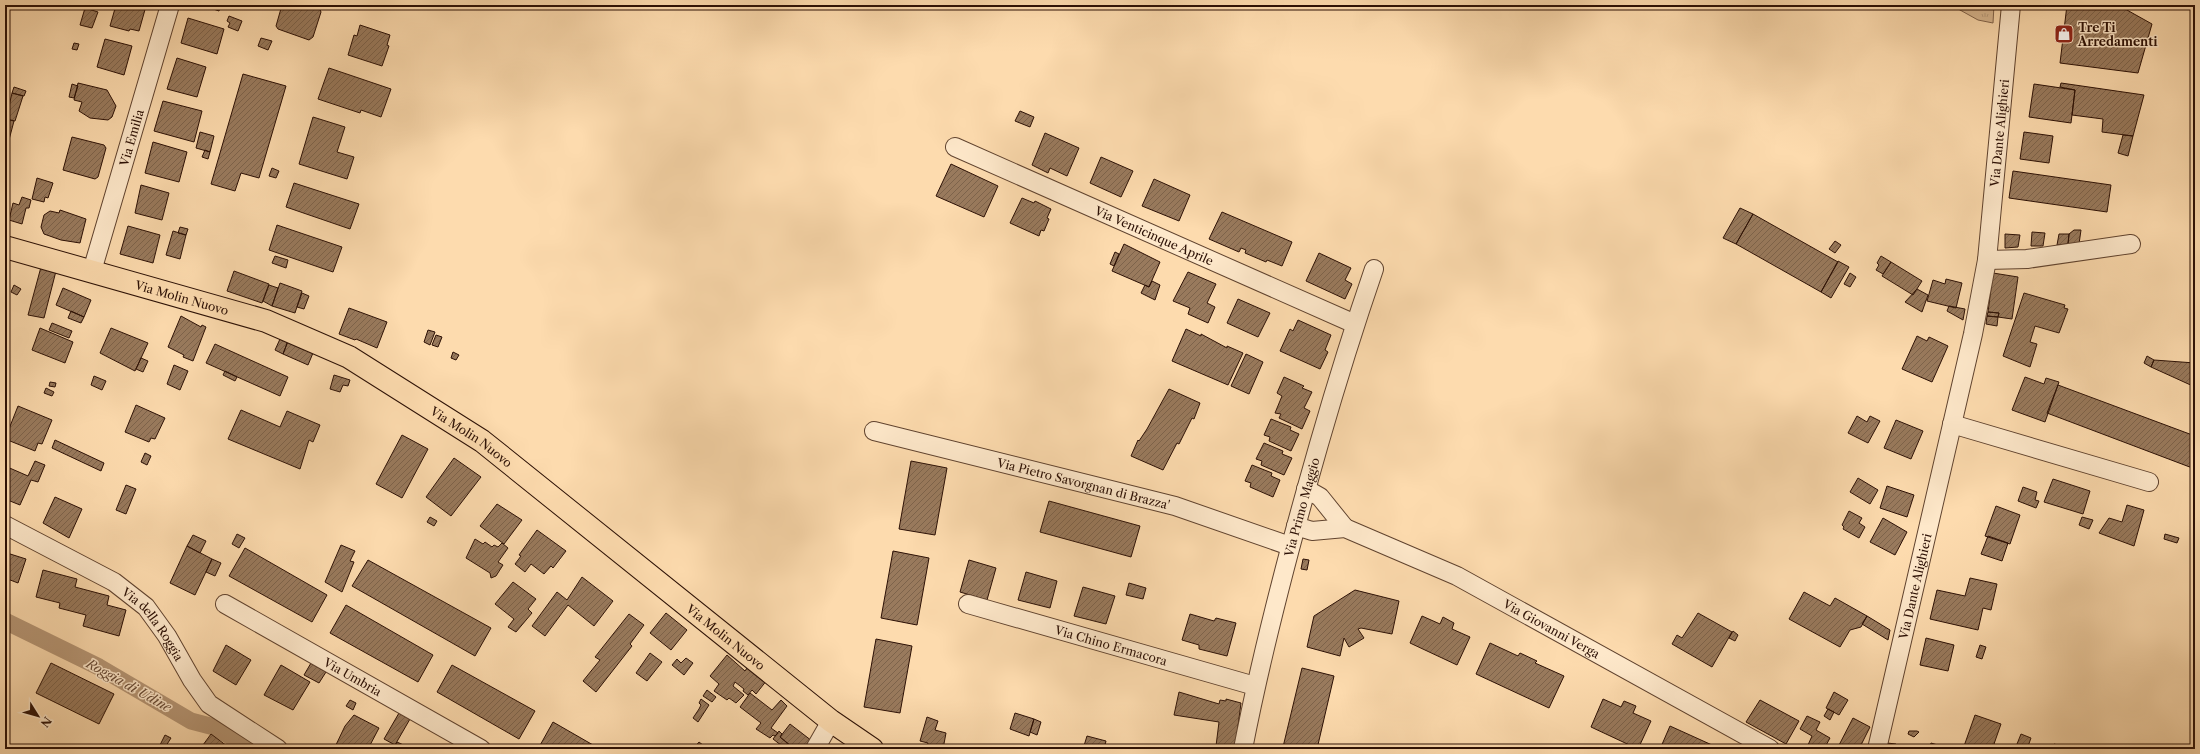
<svg xmlns="http://www.w3.org/2000/svg" width="2200" height="754" viewBox="0 0 2200 754" font-family="'Libre Caslon Text',serif">
<style>
.grass{fill:url(#grass-tufts);stroke:#82644b}
.lines{fill:none;stroke-linecap:round;stroke-linejoin:round}
.canal{stroke:#b69675;stroke-width:17}
.building{fill:url(#building-hatch);stroke:#2c1005}
.minor-casing{stroke:#60432f;stroke-width:20}
.major-casing{stroke:#2c1005;stroke-width:24}
.minor{stroke:#fee8ca;stroke-width:18}
.major{stroke:#fddbae;stroke-width:22}
.labels{text-anchor:middle;dominant-baseline:central;stroke-width:3;stroke-linejoin:round;paint-order:stroke}
.poi-label{font-size:12px;font-weight:bold;fill:#2c1005;stroke:#fee8ca;text-anchor:start}
.street-label{font-size:12px;fill:#2c1005;stroke:#fee8ca}
.water-label{font-size:13px;font-style:italic;fill:#6a4c37;stroke:#fee8ca}
</style>
<defs>
<pattern id="grass-tufts" width="24" height="20" patternUnits="userSpaceOnUse"><rect width="24" height="20" fill="#d9b891"/><path d="M3 7l-1-3M5 7V3M7 7l1-3M15 17l-1-3M17 17v-4M19 17l1-3" fill="none" stroke="#ba9d7c"/></pattern>
<pattern id="building-hatch" width="6" height="6" patternUnits="userSpaceOnUse"><rect width="6" height="6" fill="#997a5d"/><path d="M-1 1l2-2M0 6l6-6M5 7l2-2" fill="none" stroke="#7d634b"/></pattern>
</defs>
<rect width="100%" height="100%" fill="#fddbae"/>
<filter id="stains"><feTurbulence type="fractalNoise" baseFrequency=".005" numOctaves="4"/><feColorMatrix values="0 0 0 0 .2 0 0 0 0 .09 0 0 0 0 .02 0 0 0 .5 -.17"/></filter>
<radialGradient id="worn" r=".72"><stop offset=".6" stop-color="#630" stop-opacity="0"/><stop offset="1" stop-color="#630" stop-opacity=".3"/></radialGradient>
<!-- grass -->
<path class="grass" d="M1951,5H1994L1993,23L1978,20Z"/>
<g class="lines">
<!-- canal -->
<path class="canal" d="M5,621L99,667L191,721L214,727L252,749"/>
</g>
<!-- building -->
<path class="building" d="M116,5L146,6L139,31L130,29L129,31L110,26Z
M202,5H221L219,11Z
M282,5H312L319,7L321,12L313,37L309,40L278,29L276,26Z
M2067,5H2118L2152,24L2138,73L2060,63Z
M85,8L98,12L92,28L80,25Z
M229,16L242,21L238,31L228,27L230,23L227,21Z
M188,18L224,29L217,54L181,43Z
M360,25L390,35L387,45L389,46L382,66L348,55L354,35L357,36Z
M261,38L272,41L268,50L258,46Z
M105,39L132,46L124,75L97,67Z
M74,43L79,44L77,50L72,49Z
M177,58L206,67L197,97L167,89Z
M329,68L391,89L381,117L361,110L360,113L318,99Z
M243,74L286,86L259,178L241,173L235,191L211,184Z
M78,83L107,90L116,106L112,117L108,120L90,118L79,111L82,102L74,100Z
M2061,83L2144,95L2133,136L2102,132L2103,119L2072,115L2075,90L2060,87Z
M72,84L78,86L74,98L69,97Z
M2034,84L2075,90L2071,123L2029,117Z
M14,87L26,91L24,96L12,93Z
M12,93L23,96L15,121L6,119Z
M163,101L202,111L194,142L154,131Z
M1020,111L1034,117L1030,127L1015,121Z
M313,117L345,127L337,152L354,157L347,179L299,164Z
M5,119L14,121L5,155Z
M200,132L214,136L210,152L196,148Z
M2024,132L2053,136L2049,163L2020,159Z
M1045,133L1079,148L1067,176L1050,168L1048,173L1032,165Z
M2123,135L2133,136L2128,156L2118,153Z
M72,137L104,145L106,148L98,177L95,179L63,170Z
M153,142L187,152L179,182L145,173Z
M205,150L210,152L208,159L202,157Z
M1101,157L1133,171L1121,197L1090,183Z
M951,164L998,186L984,217L936,196Z
M272,168L279,171L276,178L269,176Z
M2013,171L2111,185L2107,212L2009,198Z
M37,178L53,183L48,198L45,197L44,202L32,199Z
M1154,179L1190,195L1179,221L1142,206Z
M294,183L359,204L350,229L286,207Z
M141,185L169,193L162,220L135,213Z
M22,197L31,200L29,208H26L22,224L9,220L13,203L19,205Z
M1022,198L1034,203L1035,201L1051,209L1047,218L1049,219L1044,231L1041,230L1039,236L1010,223Z
M1740,208L1753,214L1736,244L1723,238Z
M60,210L86,219L80,243L61,240L44,234L41,227L44,215L50,211L59,213Z
M1222,212L1292,242L1282,266L1267,260L1266,262L1245,253L1246,250L1241,248L1239,252L1209,239Z
M1753,214L1838,262L1821,292L1736,244Z
M277,225L342,247L333,272L269,250Z
M128,226L160,235L153,263L120,254Z
M180,227L188,229L186,235L178,233Z
M2074,230H2081L2079,244H2068L2069,234Z
M173,231L186,235L180,259L166,255Z
M2032,232L2045,233L2043,246H2031Z
M2005,234L2020,235L2018,247L2005,248Z
M2059,234H2069L2068,244L2057,245Z
M1835,241L1841,245L1835,253L1829,249Z
M1124,244L1160,262L1149,287L1112,271Z
M1115,252L1119,254L1114,266L1110,264Z
M1319,253L1351,268L1345,280L1352,284L1345,299L1306,281Z
M275,256L288,260L286,268L272,263Z
M1881,256L1891,262L1883,274L1876,270L1879,265L1877,263Z
M1838,261L1849,267L1831,298L1821,292Z
M1891,262L1922,281L1913,295L1882,276Z
M41,267L56,271L44,318L28,315Z
M234,271L269,284L262,303L227,291Z
M1188,272L1216,284L1207,303L1215,307L1208,323L1188,314L1190,308L1173,301Z
M1850,273L1856,277L1850,287L1844,284Z
M1993,273L2018,277L2012,319L1998,317L1999,313L1988,312Z
M1946,279L1962,283L1956,308L1927,301L1933,280L1945,284Z
M1152,281L1160,285L1155,300L1141,293L1145,285L1149,287Z
M280,283L302,291L295,313L272,306Z
M14,285L21,289L17,295L11,292Z
M269,285L278,288L272,306L263,301Z
M63,288L91,300L84,317L56,305Z
M1917,289L1928,295L1922,312L1905,302Z
M302,293L309,296L304,309L297,307Z
M2024,293L2065,305L2064,308L2068,309L2059,333L2035,326L2030,342L2037,344L2030,367L2003,356Z
M1238,299L1270,313L1258,337L1227,323Z
M1949,306L1965,309L1963,320L1947,311Z
M349,308L387,322L377,348L356,339L355,340L339,334Z
M71,311L84,317L81,323L68,318Z
M1988,312L1999,313L1998,317L1987,316Z
M181,316L201,327L202,325L206,327L193,361L183,357L184,355L168,347Z
M1987,316L1998,317L1997,326L1986,324Z
M1298,320L1331,335L1325,350L1328,352L1320,369L1280,351L1290,329L1293,331Z
M52,323L72,331L69,338L49,330Z
M40,328L73,342L65,363L32,350Z
M111,328L148,343L135,371L100,353Z
M1186,329L1201,336V334L1227,348V346L1243,353L1228,385L1172,361Z
M428,330L435,332L430,345L424,342Z
M436,335L442,337L438,347L432,345Z
M1917,336L1927,341L1929,337L1948,346L1932,382L1902,369Z
M280,339L288,341L283,354L275,350Z
M288,341L313,353L308,365L283,354Z
M215,344L288,377L280,396L206,363Z
M453,352L459,355L456,360L451,358Z
M1246,354L1263,362L1249,394L1231,386Z
M2147,356L2154,360L2151,367L2144,363Z
M141,358L148,361L143,372L136,369Z
M2154,360L2195,363V387L2151,367Z
M174,365L188,371L180,390L167,384Z
M225,371L237,377L235,381L223,375Z
M334,375L350,380L348,386L343,385L340,392L330,389Z
M94,376L106,381L102,390L91,385Z
M1284,377L1304,386L1302,388L1312,392L1304,408L1310,411L1302,429L1279,418L1281,414L1275,413L1282,396L1277,393Z
M2025,377L2044,384L2046,378L2059,382L2045,422L2012,410Z
M50,382L56,383L55,387L49,386Z
M2058,385L2195,436V469L2047,413Z
M46,388L54,392L52,396L44,393Z
M1169,389L1200,403L1194,419L1192,418L1179,444L1177,443L1163,470L1131,456L1138,440L1139,441L1147,429Z
M136,405L165,418L155,439L151,438L149,442L125,432Z
M18,406L52,420L42,444L38,443L35,451L5,439Z
M241,410L280,427L287,411L320,425L313,442L309,440L300,469L228,439Z
M1857,416L1867,422L1870,416L1880,421L1868,443L1848,433Z
M1271,419L1291,427L1290,430L1299,434L1291,451L1269,441L1270,437L1264,435Z
M1896,420L1923,431L1911,459L1884,448Z
M402,435L428,449L402,498L376,484Z
M55,440L104,463L101,471L52,448Z
M1264,443L1283,451L1282,454L1292,458L1284,475L1261,465L1262,461L1256,459Z
M145,453L151,456L147,465L141,462Z
M454,458L481,477L451,516L426,497Z
M35,461L45,465L38,482L31,480L20,505L5,499V466L28,476Z
M911,461L947,468L935,535L899,529Z
M1252,465L1272,473L1271,476L1280,480L1273,497L1250,487L1251,483L1245,481Z
M1858,478L1878,490L1870,504L1850,492Z
M2053,479L2090,491L2083,514L2044,502Z
M126,485L136,489L126,514L116,510Z
M1887,486L1914,495L1907,517L1880,508Z
M2023,487L2037,492L2035,500L2039,501L2036,508L2018,501Z
M55,497L82,509L69,538L43,523Z
M1049,501L1140,526L1131,557L1040,532Z
M497,504L522,520L504,544L480,526Z
M2127,505L2144,510L2134,546L2099,533L2109,518L2122,522Z
M1996,506L2020,515L2010,544L1985,536Z
M1849,511L1862,518L1859,523L1865,527L1859,538L1843,529L1844,527L1842,525Z
M430,517L437,521L434,526L427,522Z
M2082,517L2093,520L2089,529L2079,525Z
M1883,518L1907,532L1895,555L1870,542Z
M537,530L566,551L553,568L551,566L544,574L531,564L525,572L515,564L521,556L519,555Z
M237,534L245,538L239,548L232,544Z
M2165,534L2179,538L2177,543L2164,539Z
M193,535L206,541L200,553L187,546Z
M1988,536L2008,543L2002,561L1981,554Z
M475,539L483,544L485,542L492,547L494,545L498,547L502,543L508,548L498,562L503,565L496,576L491,578L490,573L466,558Z
M341,545L355,551L350,561L354,562L342,592L325,582Z
M187,546L212,559L195,595L170,583Z
M5,547L8,548L7,553L26,559L18,583L5,578Z
M245,548L327,595L312,622L229,576Z
M893,551L929,558L917,625L881,618Z
M212,559L221,563L215,576L206,572Z
M1303,559L1309,560L1307,570L1301,569Z
M368,560L491,628L475,656L352,586Z
M969,560L996,568L987,600L960,592Z
M43,570L77,579L75,587L109,596L107,605L126,610L119,636L83,626L86,615L59,608L60,603L36,597Z
M1026,572L1057,581L1050,608L1018,600Z
M582,577L613,601L594,626L568,605L545,636L532,626L557,592L567,600Z
M1970,578L1997,584L1991,610L1983,608L1978,630L1930,619L1937,590L1965,596Z
M513,582L536,599L528,609L532,613L516,632L508,627L514,619L495,604Z
M1129,583L1146,588L1143,599L1126,595Z
M1083,587L1115,596L1106,624L1074,616Z
M1355,590L1399,601L1392,634L1361,628L1358,629L1364,638L1349,647L1344,638L1340,656L1307,647L1314,616Z
M1804,592L1830,606L1835,598L1867,616L1861,627L1850,630L1840,647L1789,619Z
M346,605L433,655L418,682L330,633Z
M666,613L687,630L671,650L650,633Z
M1698,613L1732,632L1712,667L1672,644L1677,635L1682,638Z
M629,614L644,625L630,644L632,646L596,692L583,681L600,660L595,657Z
M1190,614L1214,621L1216,618L1236,623L1227,656L1199,649V645L1182,640Z
M1422,616L1440,624L1443,617L1454,623L1452,629L1470,637L1457,665L1410,643Z
M1867,616L1890,630L1888,640L1862,624Z
M1733,631L1738,635L1735,641L1729,638Z
M1926,638L1954,645L1948,671L1920,665Z
M876,639L912,646L900,713L864,707Z
M1490,643L1518,656L1520,653L1537,661L1535,663L1564,676L1549,708L1476,674Z
M226,645L251,660L236,685L213,671Z
M1980,645L1986,647L1982,659L1976,657Z
M650,653L662,662L647,681L636,673Z
M727,655L745,671L749,665L767,680L756,694L752,690L748,695L743,691L744,689L735,682L733,686L744,695L736,703L729,698L727,700L714,691L719,684L710,676Z
M686,658L693,663L684,675L672,665L677,659L681,663Z
M51,663L114,694L99,724L36,693Z
M311,663L326,672L319,683L304,675Z
M281,665L310,682L293,710L264,695Z
M452,665L535,711L519,739L437,692Z
M1302,668L1334,676L1317,749L1283,747Z
M707,690L716,697L712,702L703,696Z
M1179,692L1219,704L1220,700L1226,701V699L1241,703L1235,749L1216,746L1219,722L1174,715Z
M1834,692L1848,700L1839,715L1826,708Z
M750,693L772,710L781,700L787,706L771,728L778,733L775,736L773,735L770,738L756,729L761,723L740,707Z
M701,699L709,705L698,722L693,718L699,709L701,705L699,703Z
M1603,699L1621,707L1624,701L1636,706L1633,713L1651,721L1638,749L1591,727Z
M350,700L356,703L353,710L346,706Z
M1760,700L1799,721L1786,744L1746,722Z
M1828,709L1834,712L1830,720L1824,716Z
M399,713L410,719L395,745L384,739Z
M1015,713L1034,719L1029,736L1010,729Z
M354,715L379,728L368,749H334L345,726Z
M1975,715L2001,724L1994,744L2002,747V749H1963Z
M1807,716L1820,722L1816,730L1830,738L1824,749H1816L1808,745L1812,736L1800,729Z
M927,717L938,721L935,730L946,733L943,749H926L928,743L920,741Z
M1853,718L1870,727L1859,749H1837Z
M1034,719L1041,722L1037,735L1030,732Z
M553,722L600,749H538Z
M790,724L812,741L805,749H795L780,737Z
M1670,726L1712,745L1714,749H1660Z
M779,731L782,734L780,737L794,749H786L773,739Z
M1909,731H1917L1919,732L1914,737L1908,734Z
M211,734L231,749H200Z
M2021,734L2031,738L2027,749H2015Z
M165,735L171,738L164,749H158Z
M1087,736L1106,741L1104,749H1083Z
M397,742L410,748V749H393Z
M699,742L708,749H693Z
M1887,743L1896,744L1897,749H1887Z
M1931,743L1951,749H1929Z
M2054,744L2073,749H2053Z"/>
<g class="lines">
<defs>
<g id="minor">
<path id="s1" d="M955,147L1355,324"/>
<path d="M1987,260L2027,259L2131,244"/>
<path id="s2" d="M92,271L170,5"/>
<path d="M1952,424L2149,482"/>
<path id="s3" d="M874,431L1175,506L1290,546"/>
<path d="M1306,489L1320,497L1345,528"/>
<path id="s4" d="M5,525L114,582L146,607L167,636L192,680L209,704L278,749"/>
<path id="s5" d="M1296,526L1312,531L1345,528L1457,576L1770,749"/>
<path id="s6" d="M225,604L481,749"/>
<path id="s7" d="M968,604L1255,686"/>
<path d="M815,749L831,721"/>
<path id="s8" d="M1243,749C1263,646 1290,545 1319,444C1336,385 1354,327 1374,269"/>
<path id="s9" d="M1877,749L1973,334L1987,260L2011,5"/>
</g>
<g id="major">
<path id="s10" d="M5,247L266,321L349,357L482,441L831,721L872,749"/>
</g>
</defs>
<!-- minor casing -->
<use href="#minor" class="minor-casing"/>
<!-- major casing -->
<use href="#major" class="major-casing"/>
<!-- minor -->
<use href="#minor" class="minor"/>
<!-- major -->
<use href="#major" class="major"/>
</g>
<!-- icons -->
<defs>
<symbol id="shop-square" viewBox="-11 -11 22 22"><rect x="-9" y="-9" width="18" height="18" rx="4" fill="#8f2418" stroke="#fee8ca"/><path d="M-5-2.5h2.3a2.7 3.5 0 0 1 5.4 0H5L5.5 6h-11ZM-1.5-2.5h3a1.5 2.3 0 0 0-3 0Z" fill="#fff"/></symbol>
</defs>
<g fill-rule="evenodd">
<use href="#shop-square" x="2053" y="23" width="22" height="22"/>
</g>
<g class="labels">
<!-- poi labels -->
<g class="poi-label">
<text x="2078" y="27">Tre Ti<tspan x="2078" dy="14">Arredamenti</tspan></text>
</g>
<!-- street labels -->
<g class="street-label">
<text stroke="none"><textPath href="#s9" startOffset="629">Via Dante Alighieri</textPath></text>
<text stroke="none"><textPath href="#s2" startOffset="139">Via Emilia</textPath></text>
<text stroke="none"><textPath href="#s1" startOffset="218">Via Venticinque Aprile</textPath></text>
<text stroke="none"><textPath href="#s10" startOffset="184">Via Molin Nuovo</textPath></text>
<text stroke="none"><textPath href="#s10" startOffset="508">Via Molin Nuovo</textPath></text>
<text stroke="none"><textPath href="#s3" startOffset="216">Via Pietro Savorgnan di Brazza'</textPath></text>
<text stroke="none"><textPath href="#s8" startOffset="249">Via Primo Maggio</textPath></text>
<text stroke="none"><textPath href="#s9" startOffset="167">Via Dante Alighieri</textPath></text>
<text stroke="none"><textPath href="#s4" startOffset="181">Via della Roggia</textPath></text>
<text stroke="none"><textPath href="#s5" startOffset="280">Via Giovanni Verga</textPath></text>
<text stroke="none"><textPath href="#s10" startOffset="832">Via Molin Nuovo</textPath></text>
<text stroke="none"><textPath href="#s7" startOffset="149">Via Chino Ermacora</textPath></text>
<text stroke="none"><textPath href="#s6" startOffset="147">Via Umbria</textPath></text>
</g>
<!-- water labels -->
<g class="water-label">
<text transform="translate(129 685) rotate(29)">Roggia di Udine</text>
</g>
</g>
<!-- margin -->
<rect width="2200" height="754" fill="none" stroke="#fddbae" stroke-width="20"/>
<rect x="6" y="6" width="2188" height="742" fill="none" stroke="#2c1005" stroke-width="2"/>
<rect x="10" y="10" width="2180" height="734" fill="none" stroke="#2c1005"/>
<!-- north arrow -->
<g transform="translate(38 716) rotate(127)" stroke="#fee8ca" stroke-width="3" paint-order="stroke">
<path d="M0-3L7 15L0 10L-7 15Z" fill="#2c1005"/>
<text y="-6" font-size="11" font-weight="bold" text-anchor="middle" fill="#2c1005">N</text>
</g>
<rect width="100%" height="100%" filter="url(#stains)"/>
<rect width="100%" height="100%" fill="url(#worn)"/>
</svg>
